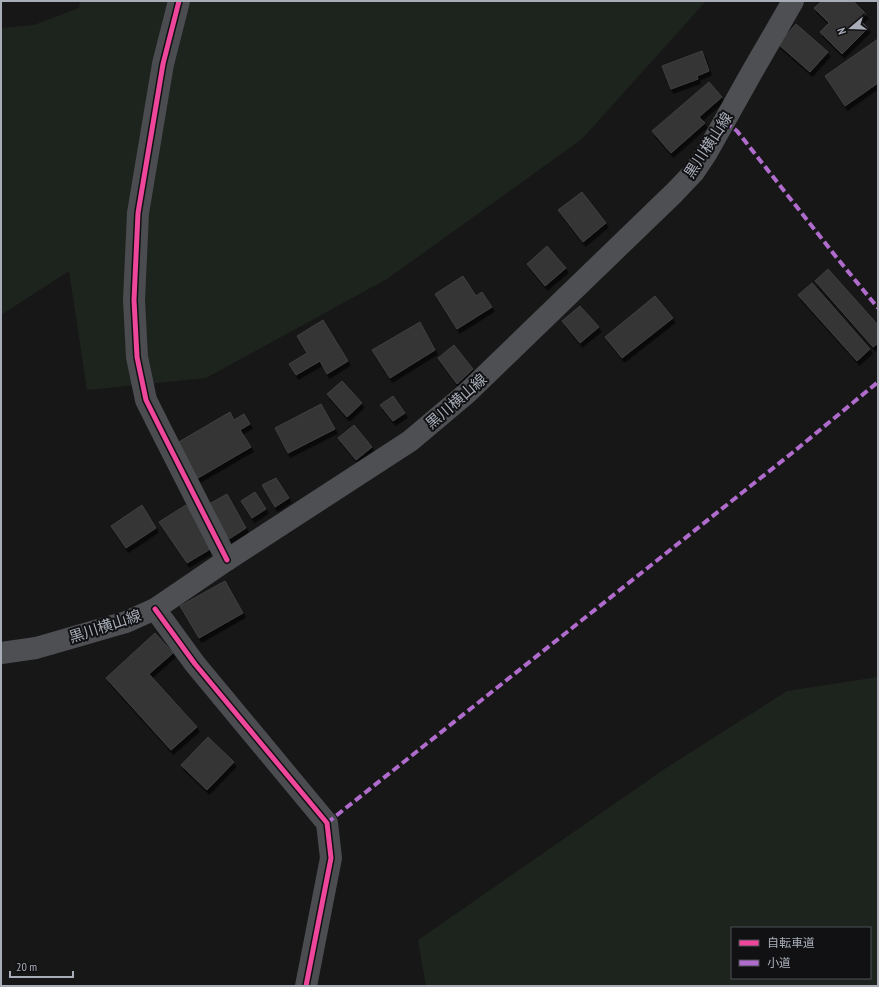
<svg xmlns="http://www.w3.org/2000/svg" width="879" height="987" viewBox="0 0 879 987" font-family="'PT Sans Narrow','Noto Sans JP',sans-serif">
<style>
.green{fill:#1d241e;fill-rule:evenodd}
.building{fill:#353536;stroke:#3f4043;filter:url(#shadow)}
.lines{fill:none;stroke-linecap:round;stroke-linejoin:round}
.minor{stroke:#4b4c50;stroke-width:22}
.major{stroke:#4d4f52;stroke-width:22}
.quiet{stroke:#b06ccc;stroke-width:4;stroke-dasharray:8 4;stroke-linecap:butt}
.cycleway-casing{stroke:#111113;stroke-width:8}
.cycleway{stroke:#ed469a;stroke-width:5}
.labels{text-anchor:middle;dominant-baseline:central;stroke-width:4;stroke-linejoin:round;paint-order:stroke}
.street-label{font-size:15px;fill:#a8adb8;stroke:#111113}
</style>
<defs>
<filter id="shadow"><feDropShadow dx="2.5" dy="4.5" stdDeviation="0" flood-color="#0009"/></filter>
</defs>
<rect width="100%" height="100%" fill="#171717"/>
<!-- green -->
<path class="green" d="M80,1H706L582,139L387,279L206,378L87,390L69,271L1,315V28L34,25L79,8Z
M878,677V986H426L418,940L666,768L787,691ZM732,928H870V978H732Z"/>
<!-- building -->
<path class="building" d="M822,1H853L866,14L860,20L868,28L842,54L820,32L829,23L814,8Z
M796,24L828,52L810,72L778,44Z
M878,39V83L845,106L825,76Z
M702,51L709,71L697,76L698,79L671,89L662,66Z
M709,82L722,97L699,117L705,123L671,153L652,131Z
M582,192L606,223L583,242L558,210Z
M547,246L566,268L545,286L527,264Z
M828,269L878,325V343L873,347L815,281Z
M463,276L476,296L482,292L492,307L457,329L435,294Z
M812,283L870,349L857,361L798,295Z
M655,296L673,318L622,358L605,337Z
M580,306L599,327L580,343L562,321Z
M323,320L348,361L327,374L320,361L296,375L289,364L307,353L297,336Z
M420,322L435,350L390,378L372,350Z
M454,345L473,369L457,384L438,358Z
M342,381L362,403L347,417L327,394Z
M393,396L405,413L393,421L380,405Z
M321,404L335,429L288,453L275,428Z
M230,412L234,420L244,414L250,424L240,430L251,447L198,478L177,443Z
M354,425L372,447L356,460L338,438Z
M276,478L289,498L275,507L262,485Z
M255,492L266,509L252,518L241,501Z
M227,494L246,528L229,539L209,504Z
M142,505L156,528L126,548L111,526Z
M186,505L212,548L187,563L159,522Z
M225,581L243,613L199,638L180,606Z
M155,633L173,653L149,674L197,727L171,750L106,678Z
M208,737L234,762L207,790L181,765Z"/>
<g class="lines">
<!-- minor -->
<path class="minor" d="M179,1L163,64L138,213L134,300L137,357L146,400L160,428L227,560
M155,609L195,664L327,823L331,858L306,986"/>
<!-- major -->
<path class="major" d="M1,653L36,648L126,622L155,609L227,560L410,441L467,393L674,193L694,172L706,154L752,72L793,1"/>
<!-- quiet -->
<path class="quiet" d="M725,122L737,131L837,258L878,308
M327,823L792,453L878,382"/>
<defs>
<path id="cycleway" d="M179,1L163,64L138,213L134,300L137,357L146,400L160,428L227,560
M155,609L195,664L327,823L331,858L306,986"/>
</defs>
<!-- cycleway casing -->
<use href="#cycleway" class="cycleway-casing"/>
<!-- cycleway -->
<use href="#cycleway" class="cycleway"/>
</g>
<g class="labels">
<!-- street labels -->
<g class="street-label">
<text transform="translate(708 145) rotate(-57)">黒川横山線</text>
<text transform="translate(456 401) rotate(-41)">黒川横山線</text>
<text transform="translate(105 626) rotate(-18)">黒川横山線</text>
</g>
</g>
<!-- border -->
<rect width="879" height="987" fill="none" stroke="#a8adb8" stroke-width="4"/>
<!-- legend -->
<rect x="731" y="927" width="140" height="52" fill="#111113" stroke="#4d4f55"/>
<rect x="739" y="940" width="20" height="6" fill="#ed469a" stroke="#4d4f55"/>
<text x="767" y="947" font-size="12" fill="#a8adb8">自転車道</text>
<rect x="739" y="960" width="20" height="6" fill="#b06ccc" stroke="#4d4f55"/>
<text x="767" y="967" font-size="12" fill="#a8adb8">小道</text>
<!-- north arrow -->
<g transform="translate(851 28) rotate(251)" stroke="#111113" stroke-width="3" paint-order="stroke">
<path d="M0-3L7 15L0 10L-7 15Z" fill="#a8adb8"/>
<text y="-6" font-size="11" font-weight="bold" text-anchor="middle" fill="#a8adb8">N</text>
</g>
<!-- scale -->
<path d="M10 971v6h63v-6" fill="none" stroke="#a8adb8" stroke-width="2"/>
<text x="16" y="971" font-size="12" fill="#a8adb8" stroke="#111113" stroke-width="3" paint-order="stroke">20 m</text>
</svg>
